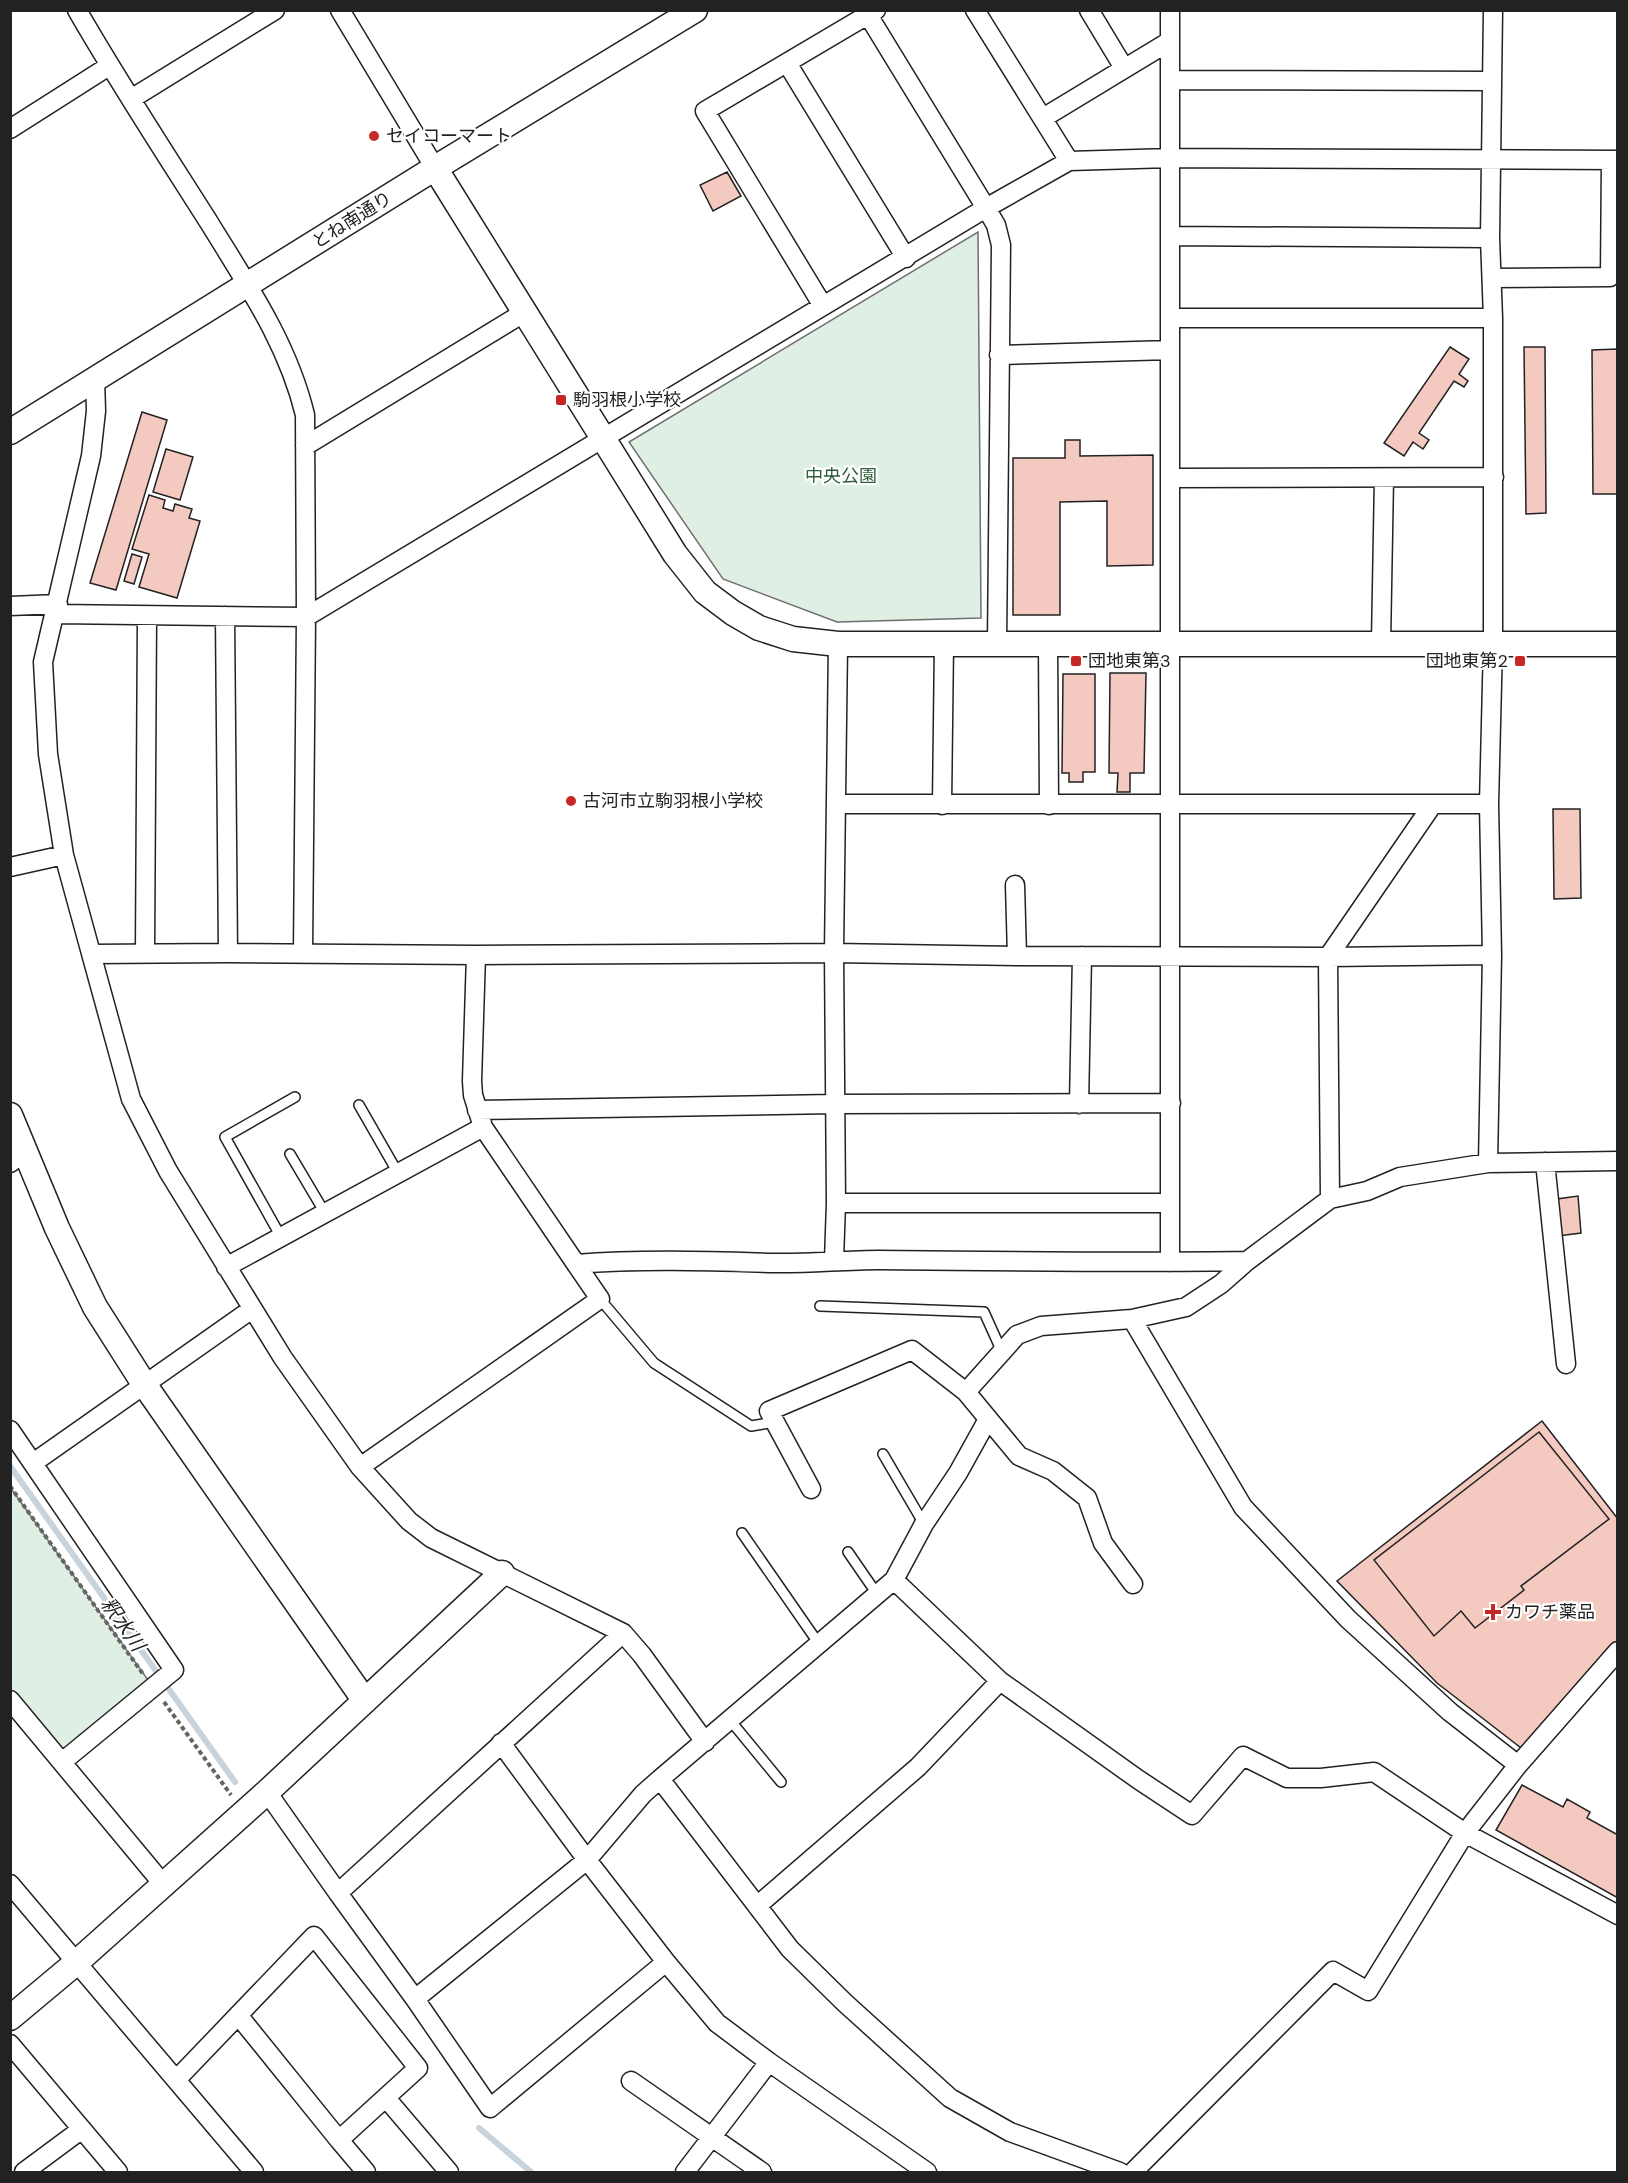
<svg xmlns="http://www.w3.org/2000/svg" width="1628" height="2183" viewBox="0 0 1628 2183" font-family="'DM Sans','Noto Sans JP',sans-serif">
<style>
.green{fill:#e0efe3;stroke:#6f6f6f;stroke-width:1.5}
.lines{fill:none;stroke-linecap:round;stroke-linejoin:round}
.stream{stroke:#c7d3dd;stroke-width:6}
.building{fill:#f3c9c0;stroke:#222;stroke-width:1.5}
.service-casing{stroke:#222;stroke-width:12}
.minor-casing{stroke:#222;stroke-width:21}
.tertiary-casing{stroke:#222;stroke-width:27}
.path{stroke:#646464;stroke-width:4;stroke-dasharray:4.5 3;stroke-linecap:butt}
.service{stroke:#fff;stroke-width:9}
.minor{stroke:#fff;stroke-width:18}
.tertiary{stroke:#fff;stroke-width:24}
.poi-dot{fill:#c62828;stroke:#fff;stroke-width:2}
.labels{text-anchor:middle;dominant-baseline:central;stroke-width:4.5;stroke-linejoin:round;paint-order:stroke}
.poi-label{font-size:18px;fill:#222;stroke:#fff;text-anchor:start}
.street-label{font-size:18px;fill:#222;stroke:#fff}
.park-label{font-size:18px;fill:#2f5e38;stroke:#fff}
.water-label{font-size:20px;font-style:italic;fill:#222;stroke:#fff}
</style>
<rect width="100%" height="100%" fill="#fff"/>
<!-- green -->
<path class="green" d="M978,232L981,618L837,622L723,579L629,442Z
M10,1487L153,1687L58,1758L11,1699Z"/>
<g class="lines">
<!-- stream -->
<path class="stream" d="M10,1466L235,1782
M479,2128L531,2172"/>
</g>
<!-- building -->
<path class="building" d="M727,172L741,196L713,211L700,185Z
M1450,347L1469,359L1459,374L1468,381L1464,387L1454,381L1419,433L1429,440L1423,449L1413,442L1404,456L1384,443Z
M1524,347H1545L1546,513L1526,514Z
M1617,349L1618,494H1593L1592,350Z
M142,412L167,420L116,590L90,583Z
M1065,440H1080V456L1153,455V565L1107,566V501L1060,502V615H1013V458H1065Z
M166,449L193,457L180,500L153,492Z
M149,495L165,500L163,508L173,511L175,504L192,509L189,518L200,521L177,598L139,587L149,554L132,549Z
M132,554L142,557L134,584L124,581Z
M1110,673H1146L1144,773H1130V792H1117L1118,773H1109Z
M1063,674H1095V772H1083V782H1069V773H1062Z
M1553,809H1580L1581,898L1554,899Z
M1578,1196L1581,1233L1558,1236L1557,1199Z
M1542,1421L1618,1519V1644L1525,1751L1437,1683L1337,1581Z
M1539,1432L1609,1519L1521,1586L1524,1590L1475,1628L1461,1611L1434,1636L1374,1560Z
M1522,1785L1563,1807L1567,1799L1590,1812L1587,1818L1618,1835V1898L1496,1830Z"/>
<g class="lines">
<defs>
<path id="service" d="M359,1105L398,1173
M290,1154L325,1213
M281,1237L225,1137L295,1097
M600,1299L654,1363L751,1426L775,1422
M820,1306L984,1312L1002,1352
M883,1454L924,1524
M742,1533L819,1644
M848,1552L877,1594
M730,1720L781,1782"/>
<path id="minor" d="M77,10C119,83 165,153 210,224C248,286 288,344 305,415L306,617L303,953
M340,10L435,168
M975,10L1069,161
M1089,10L1124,68
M1170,10V1262
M868,15L986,208L996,225L1001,245L997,643
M787,63L906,258
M1170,80L1491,81
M131,99L275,10
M1043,118L1170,41
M10,129L109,66
M1171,236L1490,238
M1492,278L1610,277L1611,160
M823,306L705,111L876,10
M1170,318H1493
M999,355L1170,350
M95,380L96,411L91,456L43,662L48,754L64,855L131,1099L168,1171L283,1358L360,1467L409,1521L431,1538L623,1633L642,1655L705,1742
M305,446L525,312
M1171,478L1494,477
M10,606L58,604
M56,614L306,617L986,208L1069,161L1170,158L1618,160
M225,616L228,953
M1048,643L1049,805
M1381,643L1384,478
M836,804H1489
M942,805L944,643
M10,867L64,855
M1015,885L1017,956
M145,953L147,616
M92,954L228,953L476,955L834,953L1017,956L1328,957L1492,955
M476,955L472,1081L473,1095L483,1127L576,1264C641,1259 705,1261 771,1263C807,1264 843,1260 879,1260C1002,1261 1124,1263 1247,1261
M1079,1104L1082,956
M477,1110L834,1104L1171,1103
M1545,1162L1566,1364
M10,1163L25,1152
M1488,1163L1492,955L1489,804L1493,643V318L1490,238L1493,10
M1330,1199L1328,957L1433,804
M836,1203H1169
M834,1260L836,1203L834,953L838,644
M226,1267L483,1127
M1132,1319L1243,1507L1348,1619L1450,1712L1518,1765
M966,1392L1017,1335L1041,1326L1132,1319L1186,1307L1221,1284L1247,1261L1330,1199L1367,1191L1400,1177L1488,1163L1618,1161
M988,1419L958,1473L924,1524L894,1580L660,1779L790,1949L845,2003L950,2098L1010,2132L1120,2172
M10,1430L174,1670L62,1762
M33,1463L252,1309
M360,1467L600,1299L576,1264
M811,1489L769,1411L912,1350L966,1392L1019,1456L1053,1471L1087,1498L1103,1543L1133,1584
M894,1580L1000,1681L1139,1780L1192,1815L1243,1756L1287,1778H1321L1374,1772L1465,1833L1618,1915
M10,1700L163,1884
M501,1743L587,1860L666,1962L717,2023L769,2062L927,2172
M267,1792L338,1893L623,1633
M10,1884L254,2172
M338,1893L415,1999L490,2108L666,1962
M757,1906L918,1767L1000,1681
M415,1999L587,1860L643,1794L660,1779
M238,2015L339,2140
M10,2044L118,2172
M176,2080L314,1936L418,2068L339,2140L366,2172
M631,2081L762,2172
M386,2098L449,2172
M24,2172L82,2129
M685,2172L769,2062
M1133,2172L1333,1971L1368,1991L1465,1833L1518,1765L1618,1651"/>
<path id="tertiary" d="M435,168L675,554L705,592L733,613L759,628L793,639L838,644H1618
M10,432L435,168L695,10
M10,1115L57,1228L95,1307L144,1384L365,1701
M10,2018L77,1962L267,1792L502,1573"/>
</defs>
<!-- service casing -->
<use href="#service" class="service-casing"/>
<!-- minor casing -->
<use href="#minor" class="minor-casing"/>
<!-- tertiary casing -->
<use href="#tertiary" class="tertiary-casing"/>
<!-- path -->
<path class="path" d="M10,1486L143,1674
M164,1702L231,1795"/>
<!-- service -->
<use href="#service" class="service"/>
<!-- minor -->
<use href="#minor" class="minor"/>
<!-- tertiary -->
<use href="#tertiary" class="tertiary"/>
</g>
<!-- markers -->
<g class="poi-dot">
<circle cx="374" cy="136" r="6"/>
<rect x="555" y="394" width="12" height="12" rx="3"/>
<rect x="1070" y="655" width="12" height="12" rx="3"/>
<rect x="1514" y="655" width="12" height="12" rx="3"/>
<circle cx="571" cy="801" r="6"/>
<path d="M1490 1603h6v6h6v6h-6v6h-6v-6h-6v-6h6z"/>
</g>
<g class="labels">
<!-- poi labels -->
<g class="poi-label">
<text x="386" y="136">セイコーマート</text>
<text x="573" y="400">駒羽根小学校</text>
<text x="1088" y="661">団地東第3</text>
<text x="1508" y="661" text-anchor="end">団地東第2</text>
<text x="583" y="801">古河市立駒羽根小学校</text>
<text x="1505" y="1612">カワチ薬品</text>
</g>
<!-- street labels -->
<g class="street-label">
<text transform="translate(352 220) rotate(-32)">とね南通り</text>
</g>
<!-- park labels -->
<g class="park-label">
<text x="841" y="476">中央公園</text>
</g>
<!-- water labels -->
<g class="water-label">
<text transform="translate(123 1624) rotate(55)">釈水川</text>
</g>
</g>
<!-- border -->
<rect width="1628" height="2183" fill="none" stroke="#222222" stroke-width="24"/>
</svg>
